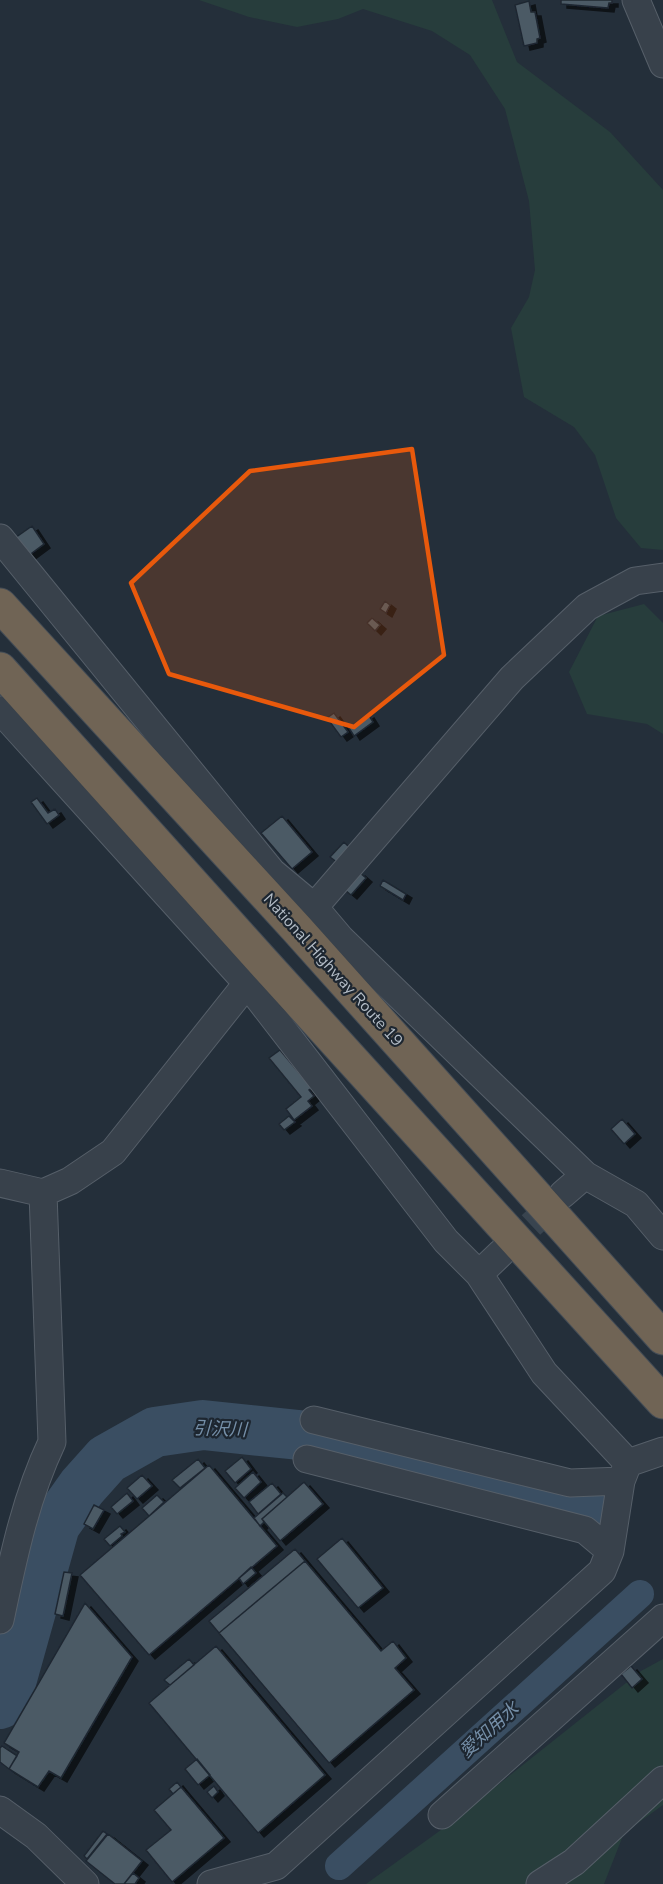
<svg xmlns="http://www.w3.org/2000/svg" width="663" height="1884" viewBox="0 0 663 1884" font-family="'Nunito Sans','Noto Sans JP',sans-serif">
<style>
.green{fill:#273d3c}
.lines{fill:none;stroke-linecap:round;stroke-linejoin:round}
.canal{stroke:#3a4e62;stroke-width:28}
.river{stroke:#3a4e62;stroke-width:50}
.building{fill:#4c5a65;stroke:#1f2832;stroke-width:1.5;filter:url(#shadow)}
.minor-tunnel{stroke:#39444f;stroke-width:27;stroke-dasharray:27 14;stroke-linecap:butt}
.minor-casing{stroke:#565f69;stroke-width:29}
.highway-casing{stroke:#434c56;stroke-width:35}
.minor{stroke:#38414b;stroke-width:27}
.highway{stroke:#706455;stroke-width:33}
.marked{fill:#e8590c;fill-opacity:0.2;stroke:#e8590c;stroke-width:4.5;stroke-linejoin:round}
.labels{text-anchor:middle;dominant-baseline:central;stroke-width:4.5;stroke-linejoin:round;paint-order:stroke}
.street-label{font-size:16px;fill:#b3bcc6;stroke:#1d2630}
.water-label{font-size:18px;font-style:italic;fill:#758fa8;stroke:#1d2630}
</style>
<defs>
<filter id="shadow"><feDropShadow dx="6" dy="4" stdDeviation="0" flood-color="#0009"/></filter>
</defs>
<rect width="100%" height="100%" fill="#242f3a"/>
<!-- green -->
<path class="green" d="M199,0H492L517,62L610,132L663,190V550L641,548L616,518L595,455L574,427L524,397L511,328L529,297L535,270L529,201L505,109L470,55L432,31L363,9L338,19L297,27L249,17Z
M644,604L663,623V734L647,724L587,714L569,672L598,616Z
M663,1659V1805L624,1833L604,1884H366L445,1827L641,1671Z"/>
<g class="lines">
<!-- canal -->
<path class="canal" d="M339,1866L640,1594"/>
<!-- river -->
<path class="river" d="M0,1704L8,1693L55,1525L82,1487L107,1459L155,1432L203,1425L299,1435L602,1511"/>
</g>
<!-- building -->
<path class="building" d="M561,0H612V3H609L608,8L561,4Z
M529,1L531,12H535L540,38L537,39V43L524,46L515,5Z
M32,526L44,544L28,556L15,538Z
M385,601L390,605L386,613L380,609Z
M372,618L380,625L375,631L367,623Z
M334,713L348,732L341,737L327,718Z
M368,714L373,722L354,736L349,728Z
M37,798L48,813L55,809L59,815L47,824L31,802Z
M282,816L312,852L292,869L261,833Z
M344,842L351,849L338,863L330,857Z
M359,872L366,878L351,895L345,890Z
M383,880L406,894L403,900L380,886Z
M280,1050L312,1088L309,1090L314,1096L308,1101L312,1106L294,1120L286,1109L301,1097L269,1058Z
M289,1116L295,1122L284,1130L279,1124Z
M622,1119L635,1134L624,1144L611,1129Z
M242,1457L251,1469L235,1483L225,1471Z
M198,1459L205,1468L180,1488L172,1480Z
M209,1465L277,1546L149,1655L80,1575Z
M253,1472L261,1482L244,1498L235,1488Z
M142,1475L152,1486L137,1499L127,1488Z
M304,1482L323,1504L280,1541L262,1519Z
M272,1483L281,1494L258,1514L249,1502Z
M127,1493L133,1501L117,1514L111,1507Z
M283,1493L287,1497L262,1519L264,1522L260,1526L254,1518Z
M157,1495L164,1502L149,1516L142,1508Z
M94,1505L104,1510L93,1529L84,1524Z
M120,1526L125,1532L121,1534L122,1536L110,1546L104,1539Z
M342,1538L383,1588L358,1608L317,1559Z
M295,1549L305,1561L219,1633L209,1621Z
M305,1561L381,1651L393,1641L406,1658L395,1668L414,1690L329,1763L219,1633Z
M251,1567L256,1573L243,1584L239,1578Z
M64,1572L72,1573L63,1616L55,1614Z
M85,1603L132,1657L61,1778L49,1771L38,1787L9,1769L19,1752L4,1743Z
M216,1646L325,1775L258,1833L149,1703Z
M189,1659L194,1665L170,1685L164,1680Z
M631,1666L642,1679L632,1688L621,1674Z
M2,1746L17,1756L9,1769L0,1762V1748Z
M197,1759L210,1775L198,1785L185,1769Z
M177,1782L181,1787L173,1794L169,1789Z
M214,1786L218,1792L212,1798L207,1792Z
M181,1787L224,1838L172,1882L146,1850L171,1830L154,1810Z
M103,1831L107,1834L87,1859L84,1856Z
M108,1834L142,1861L124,1884H115L86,1861Z
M133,1873L139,1878L135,1884H124Z"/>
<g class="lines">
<!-- minor-tunnel -->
<path class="minor-tunnel" d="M501,1253L563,1195"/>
<defs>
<path id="minor" d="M636,0L663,64
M0,538L272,872L314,907L341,939L585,1175L636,1204L663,1236
M0,710L246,982L446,1241L479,1274L544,1373L628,1463L621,1481L610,1551L602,1571L276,1866L211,1884
M303,920L512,678L587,607L635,581L663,577
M0,1183L43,1193L70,1181L113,1152L257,971
M563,1194L585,1175
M479,1274L501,1253
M314,1420L570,1483L621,1481
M307,1459L585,1530L610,1551
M628,1463L663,1451
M0,1620C13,1559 25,1499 52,1442L43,1193
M0,1810L36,1836L85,1884
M442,1815L663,1618
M540,1884L574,1862L663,1780"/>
<path id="highway" d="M0,605L296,928L663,1338
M0,669L264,963L663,1402"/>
</defs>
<!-- minor casing -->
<use href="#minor" class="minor-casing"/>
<!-- highway casing -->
<use href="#highway" class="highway-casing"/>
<!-- minor -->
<use href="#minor" class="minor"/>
<!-- highway -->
<use href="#highway" class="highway"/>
</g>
<!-- marked area -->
<path class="marked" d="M412,449L444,655L354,727L169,674L131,583L250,471Z"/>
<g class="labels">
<!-- street labels -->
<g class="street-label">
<text transform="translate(333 970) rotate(48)">National Highway Route 19</text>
</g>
<!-- water labels -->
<g class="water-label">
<text transform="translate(220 1429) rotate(2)">引沢川</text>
<text transform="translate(489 1730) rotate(-42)">愛知用水</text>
</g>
</g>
</svg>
